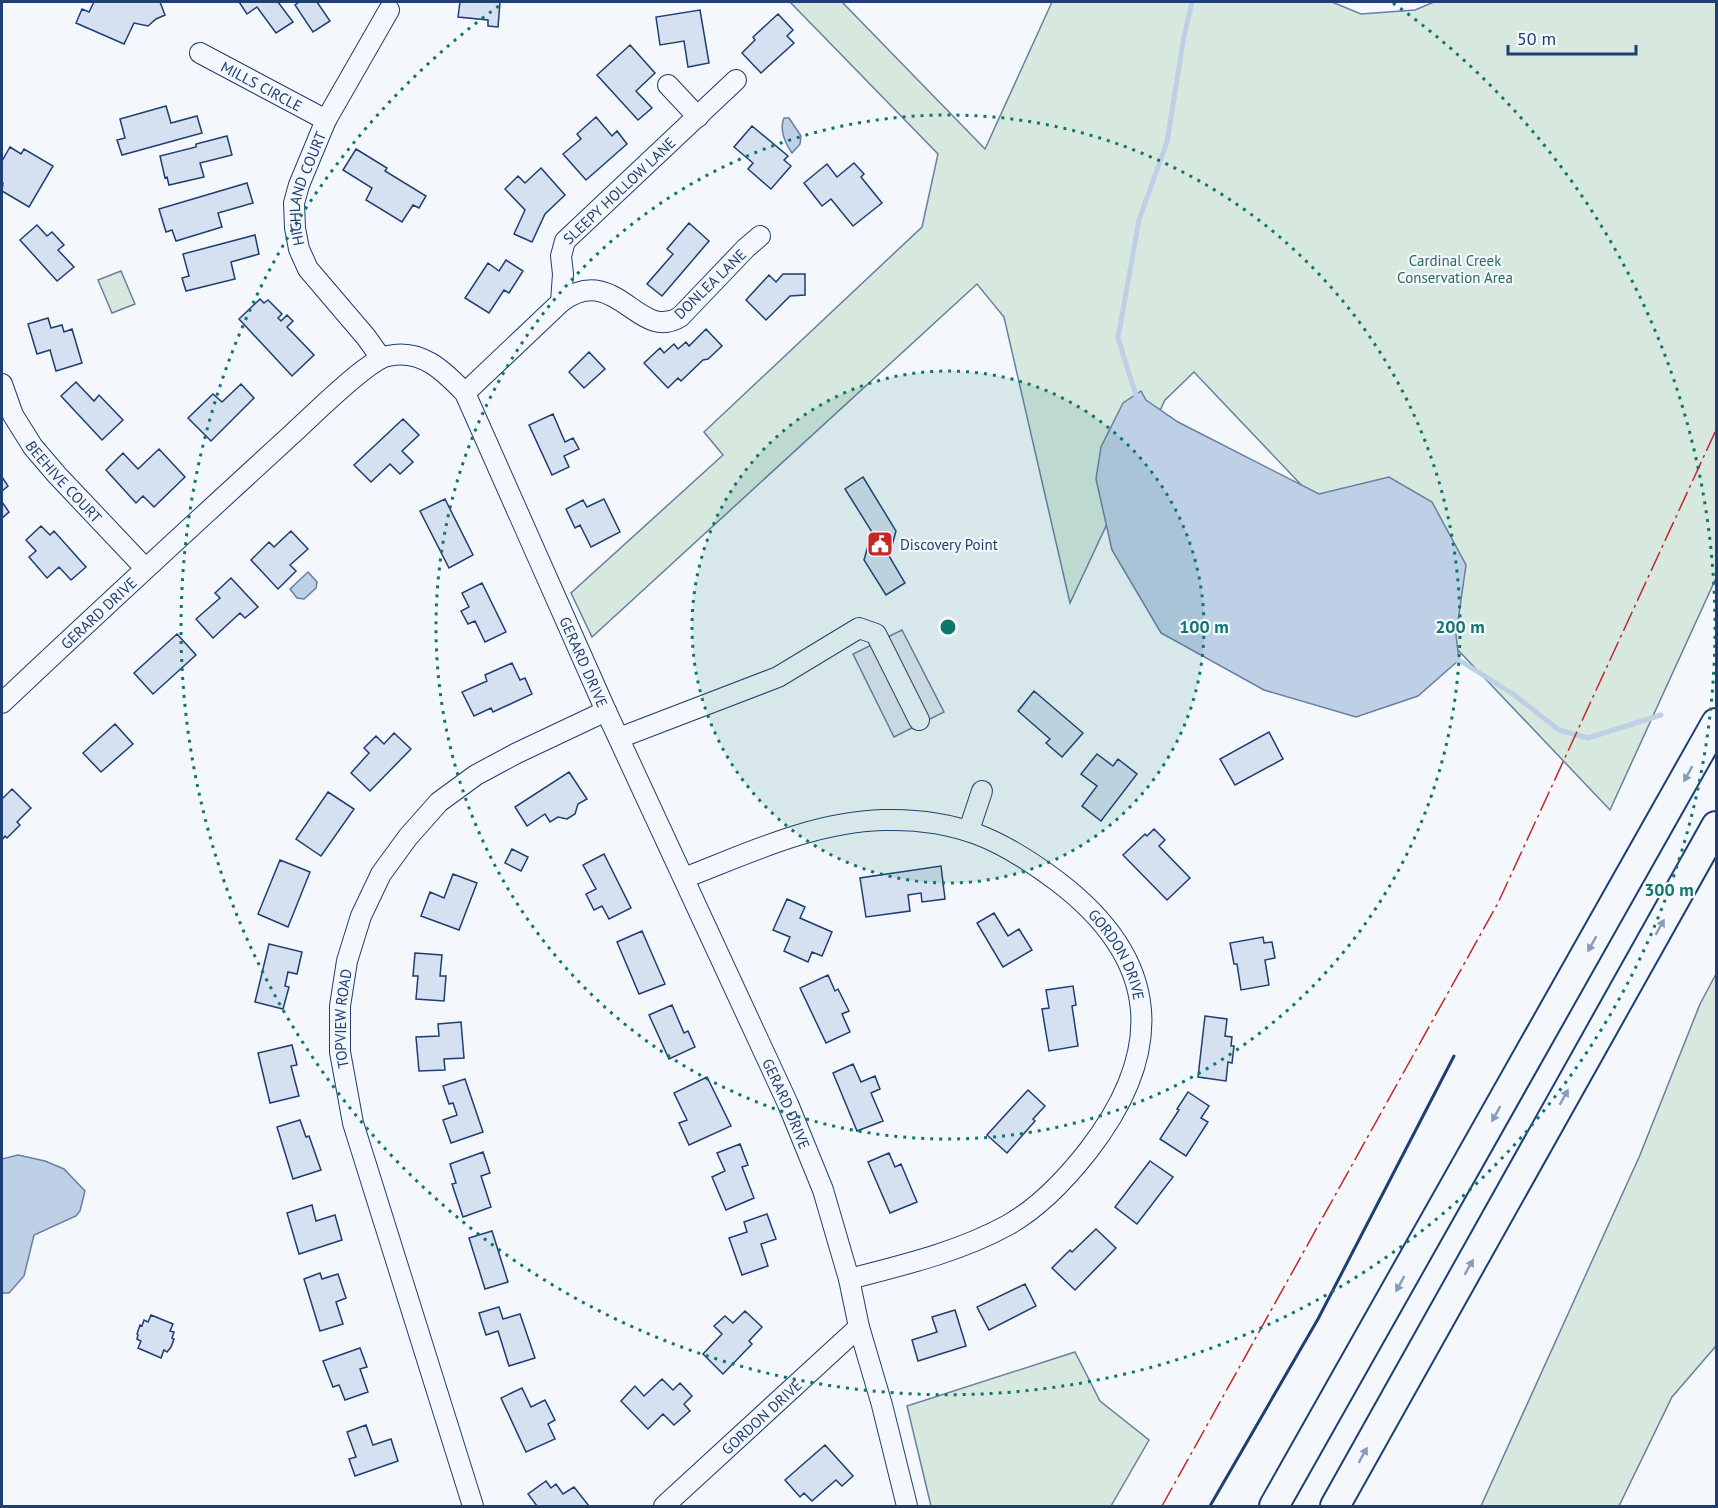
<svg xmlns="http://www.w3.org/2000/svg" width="1718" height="1508" viewBox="0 0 1718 1508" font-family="'PT Sans',sans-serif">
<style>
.green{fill:#d7e8df;stroke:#687fa3;stroke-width:1.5}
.parking{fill:#e3e8f0;stroke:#687fa3;stroke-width:1.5}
.water{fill:#bed0e5;stroke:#687fa3;stroke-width:1.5}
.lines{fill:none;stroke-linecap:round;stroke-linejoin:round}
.stream{stroke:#bed0e5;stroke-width:5}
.building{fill:#d5e0f0;stroke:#1d3f73;stroke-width:1.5}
.minor-casing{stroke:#1d3f73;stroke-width:22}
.highway-casing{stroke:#1d3f73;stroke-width:32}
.minor{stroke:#f4f7fb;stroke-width:20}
.highway{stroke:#f4f7fb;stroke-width:28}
.wall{stroke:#1d3f73;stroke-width:3}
.power{stroke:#c62828;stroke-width:1.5;stroke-dasharray:21 4.5 3 4.5;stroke-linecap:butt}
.oneway{fill:#889bb7}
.ring{fill:none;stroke:#0f766e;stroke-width:3;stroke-dasharray:3 6}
.labels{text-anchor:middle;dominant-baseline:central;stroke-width:4.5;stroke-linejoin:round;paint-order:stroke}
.street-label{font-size:15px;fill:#1d3f73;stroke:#f4f7fb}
.park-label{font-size:15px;fill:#2c6c60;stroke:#f4f7fb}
.poi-label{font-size:15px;fill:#1d3f73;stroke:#f4f7fb;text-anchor:start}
.centre{fill:#0f766e;stroke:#f4f7fb;stroke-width:3}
.ring-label{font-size:18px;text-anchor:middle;font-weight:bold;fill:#0f766e;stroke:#f4f7fb;stroke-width:4.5;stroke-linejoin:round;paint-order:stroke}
</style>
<rect width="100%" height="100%" fill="#f4f7fb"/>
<!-- green -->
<path class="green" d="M790,2H842L985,149L1052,2H1332L1361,14L1415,10L1434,2H1716V578L1610,810L1194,372L1165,400L1070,603L1004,317L977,284L592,637L571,593L723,455L704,432L922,227L938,154Z
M121,271L135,304L112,313L98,280Z
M1716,974V1346L1672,1397L1619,1506H1481L1640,1155L1700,1004Z
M1075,1352L1100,1401L1149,1440L1111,1506H931L907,1406Z"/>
<!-- parking -->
<path class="parking" d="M902,630L944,712L894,737L853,654Z"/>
<!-- water -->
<path class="water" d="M784,118H789L801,136L800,144L792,153C785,143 779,129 784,118Z
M1141,391L1146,400L1178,422L1319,494L1389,477L1432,502L1466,565L1456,635L1459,660L1418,696L1356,717L1264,690L1161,633L1112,550L1096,479L1101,447L1123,403Z
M308,572L317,582L316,588L304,599L297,598L290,589Z
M18,1155L45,1161L64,1169L85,1191L80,1211L76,1216L34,1235L24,1276L9,1293H2V1159Z"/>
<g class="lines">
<!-- stream -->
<path class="stream" d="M1137,399L1118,338L1139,220L1167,142L1184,36L1192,2
M1454,660H1459L1513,694L1559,730L1588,738L1661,715"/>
</g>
<!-- building -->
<path class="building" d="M94,2H160L165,15L156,19L148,26L134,23L124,44L76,23L82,9L89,12Z
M239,2H278L293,22L276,33L257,7L247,14Z
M299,2H317L330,21L313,32L295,5Z
M460,2H500L498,27L488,26V20L458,17Z
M700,10L709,63L688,67L684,41L660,45L656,17Z
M778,14L793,30L787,36L794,43L761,73L742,53L755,40L753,37Z
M630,45L655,73L636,91L652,108L638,120L597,75Z
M166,106L171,123L197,116L202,133L122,155L117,140L125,138L120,119Z
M596,117L612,136L617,131L627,144L586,180L563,154L581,139L577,134Z
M752,126L788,156L784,160L791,166L771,189L748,169L753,163L734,147Z
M227,136L232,155L200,163L204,177L169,185L167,177L165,178L160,156L196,147V144Z
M10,147L21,154L24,149L53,166L29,207L2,191L3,183L2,182V161Z
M356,149L387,168L385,171L426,196L419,208L413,205L402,222L366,200L372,188L343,170Z
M854,163L864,174L861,177L882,203L853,226L831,199L822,206L804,183L827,164L837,177Z
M541,168L565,195L545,214L532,242L514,234L525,210L505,189L518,176L525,183Z
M247,183L253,203L218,213L222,227L176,241L172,230L166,232L159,209Z
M689,223L709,241L662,296L647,284L673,254L667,249Z
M37,225L47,236L52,232L64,245L58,250L74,267L57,281L20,240Z
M255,235L259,254L231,262L235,279L186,291L182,278L189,276L183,254Z
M506,260L523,271L509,293L504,290L489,313L465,298L488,263L499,271Z
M783,274H805V295L790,296L766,320L746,300L769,275L776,282Z
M260,299L264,303L268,300L282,314L278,318L281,321L287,315L293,321L287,327L314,355L292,376L239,319Z
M48,318L51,328L62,325L64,332L72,329L82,363L56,371L50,350L37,354L28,324Z
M706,329L722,346L708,359L703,360L681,381L678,378L668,388L644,363L660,348L664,353L674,344L678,349L686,342L689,346Z
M589,352L605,369L584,388L569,372Z
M76,382L94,401L99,395L123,420L102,440L61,396Z
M241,384L254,398L211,441L188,418L213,394L222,402Z
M553,414L565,442L573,438L579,449L564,456L569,467L552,475L529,425Z
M403,419L419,435L402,451L413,462L400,474L390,464L371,482L354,465Z
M159,449L185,477L154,507L143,496L136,503L106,470L123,453L138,469Z
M2,477L8,486L2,491Z
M863,477L896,531L889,556L905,583L886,595L864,560L872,532L845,489Z
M445,499L473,555L449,568L420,511Z
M604,499L620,532L591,547L580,525L575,528L566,509L583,500L587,507Z
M2,502L9,512L2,518Z
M41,526L50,535L54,531L86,567L71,580L59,567L47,578L29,557L36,551L26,540Z
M291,531L308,549L290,565L296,571L278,589L251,560L269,542L274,547Z
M231,578L258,607L245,618L240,613L213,638L196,619L220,598L215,593Z
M482,583L506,632L485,642L475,621L468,624L461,611L469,607L462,593Z
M177,634L196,655L153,694L134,673Z
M512,663L520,680L525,678L532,694L493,712L491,708L474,716L462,692L487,681L485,675Z
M1034,691L1083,733L1062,757L1046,743L1050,739L1018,711Z
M115,724L133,744L101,772L83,753Z
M1269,732L1283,759L1235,785L1220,759Z
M394,733L411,749L370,791L351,773L369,753L364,748L376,736L384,744Z
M1097,754L1113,766L1118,759L1137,774L1101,821L1082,806L1097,786L1081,774Z
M569,772L587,799L578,804L575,814L567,819L558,817L550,822L545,814L527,826L515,807Z
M12,789L31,808L17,822L20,825L7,838L5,836L2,840V799Z
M328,792L354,809L321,856L296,839Z
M1154,829L1165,840L1159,846L1190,878L1167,900L1123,855L1145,834L1147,836Z
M512,849L528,857L521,871L505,863Z
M604,854L631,908L609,919L602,906L594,910L586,894L596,889L583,865Z
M280,860L310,872L288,927L258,914Z
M941,866L945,899L922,902L921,893L908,895L910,911L866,917L860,878Z
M453,874L477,883L459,930L421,916L430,892L444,898Z
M787,899L805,907L800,918L832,932L822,956L812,952L808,962L784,951L790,937L773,930Z
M994,913L1008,936L1019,929L1032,950L1003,967L977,923Z
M642,931L665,984L639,994L617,942Z
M1263,937L1264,943L1272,942L1275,958L1265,960L1269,985L1241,990L1237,964H1234L1230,943Z
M269,944L302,952L297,974L288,972L285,986L289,987L283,1009L255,1002Z
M415,953L442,955L440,976H446L444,1001L416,999L418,976H413Z
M828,975L835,991L838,989L849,1011L842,1014L850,1032L826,1043L800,988Z
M1073,986L1076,1005L1072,1006L1078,1046L1049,1051L1042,1009L1049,1008L1046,990Z
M672,1005L684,1033L688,1031L695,1047L669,1059L649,1015Z
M1205,1016L1227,1019L1225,1036L1232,1037L1231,1046H1234L1232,1063L1228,1062L1226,1081L1198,1077Z
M461,1022L464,1058L444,1059L445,1070L419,1071L416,1037L439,1036L438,1024Z
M292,1045L297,1065L291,1066L299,1096L270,1103L258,1053Z
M853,1064L861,1082L875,1076L880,1089L871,1093L883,1121L857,1131L833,1073Z
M707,1077L731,1126L689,1145L679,1123L687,1120L674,1093Z
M465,1079L483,1132L451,1143L443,1120L457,1115L453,1103L449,1104L443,1086Z
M1028,1090L1045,1106L1033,1119L1035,1121L1007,1153L987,1135Z
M1188,1092L1209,1106L1201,1118L1208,1122L1186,1156L1160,1139L1179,1110L1177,1109Z
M300,1120L306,1137L309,1136L321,1170L293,1179L277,1127Z
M740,1144L748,1165L742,1167L754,1198L726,1210L712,1177L725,1171L717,1153Z
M483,1152L490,1173L481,1176L491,1207L463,1217L452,1184L456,1183L450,1164Z
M889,1153L895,1167L901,1164L917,1202L890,1213L868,1162Z
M1150,1161L1173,1177L1137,1224L1115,1207Z
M312,1205L316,1221L335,1215L342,1240L299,1254L287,1213Z
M767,1214L776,1239L761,1244L768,1266L742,1275L729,1238L747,1232L744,1222Z
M1096,1229L1116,1248L1075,1290L1052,1268L1070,1250L1072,1252Z
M492,1231L508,1282L485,1289L469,1238Z
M320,1273L322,1279L338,1274L346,1298L336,1302L343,1324L320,1331L304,1279Z
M1025,1284L1036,1306L989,1330L977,1307Z
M499,1307L503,1319L520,1314L535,1358L509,1366L498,1331L486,1335L479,1313Z
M955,1310L966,1346L918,1361L912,1340L937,1332L932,1317Z
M745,1311L762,1327L749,1341L752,1344L723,1374L703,1354L722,1334L714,1326L725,1316L733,1323Z
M151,1315L173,1324L170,1331L174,1332L172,1338L174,1339L171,1347L167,1352L164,1350L161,1358L138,1348L141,1341L137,1339L138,1335L137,1334L140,1325L142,1326L144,1320L148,1322Z
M360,1348L367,1367L360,1369L368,1392L345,1400L339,1385L333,1387L323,1361Z
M662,1379L673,1390L680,1383L692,1396L684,1404L690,1411L674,1425L663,1414L648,1429L621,1401L635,1386L644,1396Z
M522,1388L531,1407L545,1400L555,1420L548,1424L555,1439L526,1452L501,1398Z
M366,1425L373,1445L391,1439L398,1461L355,1476L349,1459L356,1457L347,1432Z
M825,1445L853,1476L842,1486L836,1480L812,1501L804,1493L800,1497L785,1480Z
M546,1481L551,1488L556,1484L563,1494L574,1487L589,1506H537L528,1494Z"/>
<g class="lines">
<defs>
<g id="minor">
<path id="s1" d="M200,53L326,120"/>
<path d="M668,85L698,117"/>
<path d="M561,302C616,261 638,343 680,317L746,248L760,236"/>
<path id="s2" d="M381,358L366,337L308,269L299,249L295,228L294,203L299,185L326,120L389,10"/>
<path id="s3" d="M2,384L13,415L33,447L57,475L145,568"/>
<path id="s4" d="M465,393L561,302L563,274L561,256L565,241L736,80"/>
<path id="s5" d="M2,703C97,613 193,525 290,436C308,420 367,360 388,356C421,348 444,371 465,393L606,711L788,1104L823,1190L849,1279L859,1327L882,1405L907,1506"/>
<path d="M619,738L778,677L859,628L876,634L919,720"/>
<path d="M969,830L982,791"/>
<path id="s6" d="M684,878C749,853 813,822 883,820C956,818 1001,839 1057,881C1161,960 1166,1050 1088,1151C1066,1179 1040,1207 1008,1225C959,1252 903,1265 849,1279"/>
<path id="s7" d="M473,1506L353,1123L340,1052V1006L347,961L361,916L381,874L408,837L439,802L476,775L517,753L606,711"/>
<path id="s8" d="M664,1506L859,1327"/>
</g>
<path id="highway" d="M1274,1506L1716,723
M1335,1506L1716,826"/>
</defs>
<!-- minor casing -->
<use href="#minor" class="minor-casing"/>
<!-- highway casing -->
<use href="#highway" class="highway-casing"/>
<!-- minor -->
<use href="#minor" class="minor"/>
<!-- highway -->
<use href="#highway" class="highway"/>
<!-- wall -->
<path class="wall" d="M1210,1506L1318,1319L1454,1056"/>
<!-- power -->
<path class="power" d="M1162,1506L1498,903L1716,430"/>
</g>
<!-- one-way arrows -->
<defs><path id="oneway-solid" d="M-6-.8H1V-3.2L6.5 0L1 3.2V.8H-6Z" transform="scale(1.5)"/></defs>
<g class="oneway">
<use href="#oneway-solid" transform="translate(1688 774) rotate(119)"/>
<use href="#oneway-solid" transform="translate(1660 927) rotate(-61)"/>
<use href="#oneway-solid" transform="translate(1592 944) rotate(119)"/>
<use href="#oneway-solid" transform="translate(1564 1097) rotate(-61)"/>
<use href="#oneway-solid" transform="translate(1496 1114) rotate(119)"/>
<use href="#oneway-solid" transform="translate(1469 1267) rotate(-61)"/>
<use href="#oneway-solid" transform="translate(1400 1284) rotate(119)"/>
<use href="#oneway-solid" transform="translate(1363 1455) rotate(-61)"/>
</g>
<!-- distance rings -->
<circle cx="948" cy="627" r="256" fill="#0f766e" fill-opacity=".12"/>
<g class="ring">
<circle cx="948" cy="627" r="256"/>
<circle cx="948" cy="627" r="512"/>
<path d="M1393 3A767 767 0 1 1 503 3"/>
</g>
<!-- icons -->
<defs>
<symbol id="civic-square" viewBox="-11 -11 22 22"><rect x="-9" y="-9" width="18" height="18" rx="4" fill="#c62828" stroke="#f4f7fb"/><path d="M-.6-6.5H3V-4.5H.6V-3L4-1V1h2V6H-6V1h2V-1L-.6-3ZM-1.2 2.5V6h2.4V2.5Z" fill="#fff"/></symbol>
</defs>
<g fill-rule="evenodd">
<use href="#civic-square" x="865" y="529" width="30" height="30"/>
</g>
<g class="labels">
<!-- street labels -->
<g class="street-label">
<text stroke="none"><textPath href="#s1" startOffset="70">MILLS CIRCLE</textPath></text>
<text stroke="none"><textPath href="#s2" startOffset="200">HIGHLAND COURT</textPath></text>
<text stroke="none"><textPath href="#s4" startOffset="268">SLEEPY HOLLOW LANE</textPath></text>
<text transform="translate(710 284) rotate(-44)">DONLEA LANE</text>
<text stroke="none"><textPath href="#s3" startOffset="117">BEEHIVE COURT</textPath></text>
<text stroke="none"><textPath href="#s5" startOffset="132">GERARD DRIVE</textPath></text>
<text stroke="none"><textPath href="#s5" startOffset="904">GERARD DRIVE</textPath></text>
<text stroke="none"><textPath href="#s6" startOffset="494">GORDON DRIVE</textPath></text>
<text stroke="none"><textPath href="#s7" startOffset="507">TOPVIEW ROAD</textPath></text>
<text stroke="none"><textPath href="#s5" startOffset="1390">GERARD DRIVE</textPath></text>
<text stroke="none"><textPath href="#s8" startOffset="132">GORDON DRIVE</textPath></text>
</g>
<!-- park labels -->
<g class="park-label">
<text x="1455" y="260">Cardinal Creek<tspan x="1455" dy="17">Conservation Area</tspan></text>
</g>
<!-- poi labels -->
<g class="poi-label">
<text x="900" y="544">Discovery Point</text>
</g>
</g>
<circle cx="948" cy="627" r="9" class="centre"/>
<g class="ring-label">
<text x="1204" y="633">100 m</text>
<text x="1460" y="633">200 m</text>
<text x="1669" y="896">300 m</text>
</g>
<!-- border -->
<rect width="1718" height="1508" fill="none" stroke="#1d3f73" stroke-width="6"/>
<!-- scale -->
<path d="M1508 45v9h128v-9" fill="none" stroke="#1d3f73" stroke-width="3"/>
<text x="1517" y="45" font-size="18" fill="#1d3f73" stroke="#f4f7fb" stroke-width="4.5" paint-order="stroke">50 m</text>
</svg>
